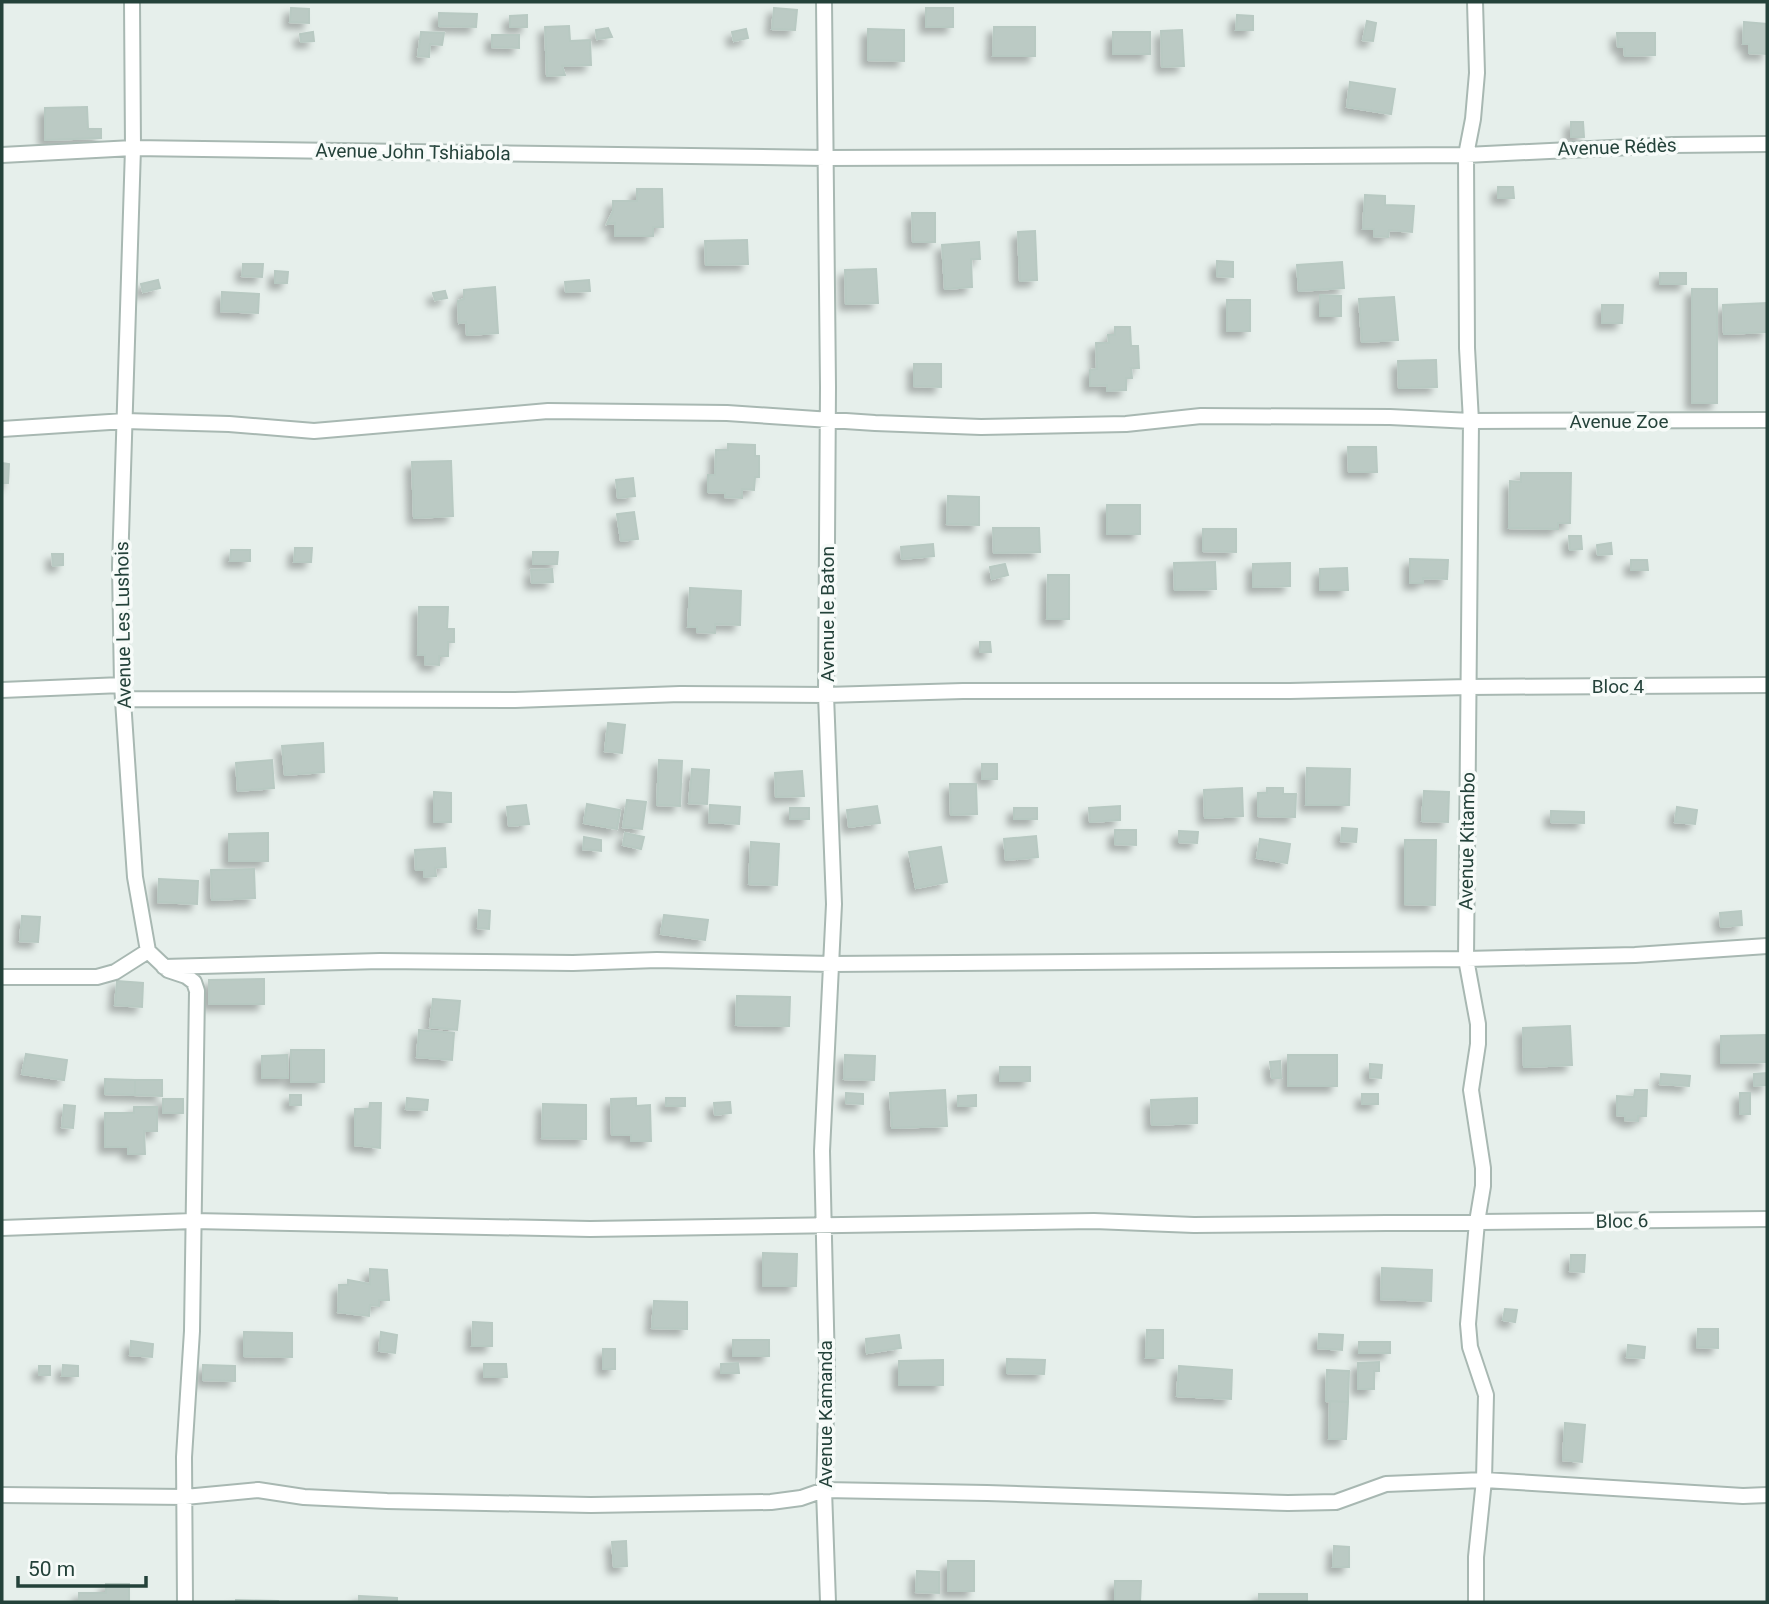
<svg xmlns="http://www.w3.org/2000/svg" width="1769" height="1604" viewBox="0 0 1769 1604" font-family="Roboto,sans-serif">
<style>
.building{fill:#bbcac4;stroke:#b8c9c2;stroke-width:2;filter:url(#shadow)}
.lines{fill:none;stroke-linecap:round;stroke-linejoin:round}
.street-casing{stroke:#a8b8b2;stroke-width:18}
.street{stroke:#fff;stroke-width:14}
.labels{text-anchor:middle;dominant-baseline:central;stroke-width:7;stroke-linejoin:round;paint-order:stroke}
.street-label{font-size:19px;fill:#24423a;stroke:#f7fbf9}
</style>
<defs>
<filter id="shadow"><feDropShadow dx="-6" dy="6" stdDeviation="3.5" flood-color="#0004"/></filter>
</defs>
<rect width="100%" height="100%" fill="#e6efeb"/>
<!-- building -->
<path class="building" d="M291,8L309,9V23L290,22Z
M774,8L797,10L795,30L772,29Z
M926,8H953V27H926Z
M439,13L477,14L476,27L439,26Z
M527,15V27H510V16Z
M1237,15L1253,16V30H1236Z
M1367,21L1376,23L1373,41L1363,40Z
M1744,22L1767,24V54L1749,53V44H1743Z
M569,26L570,41L590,40L591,65L562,66L565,75L547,76L545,27Z
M994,27H1035V56H993Z
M608,28L612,37L597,39L596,30Z
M746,29L748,38L734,41L732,32Z
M868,29L904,30V61L868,60Z
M1182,30L1184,66L1162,67L1161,31Z
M313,32L314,41L301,42L300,34Z
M421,32L444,33L442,45L430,44L429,57L418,56Z
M1113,32H1150V54H1113Z
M1617,33H1655V55L1625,56L1624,47H1618Z
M492,35H519V48L492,47Z
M1350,82L1395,89L1391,114L1347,107Z
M87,107L88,129H101V138L45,140V108Z
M1571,122H1583L1584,137H1571Z
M1498,187H1513L1514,198H1498Z
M637,189H662L663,227H653V236H615V223L607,224L613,211V201H637Z
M1365,195L1385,196V205L1414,206L1412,232L1389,230L1388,237L1374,236V229H1363Z
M912,213H935V242H913Z
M1035,231L1037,280L1020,281L1018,232Z
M747,240L748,264L706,265L705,241Z
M979,242L980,259H971L972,287L945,289L942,245Z
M1217,261L1233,262V277L1217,276Z
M1342,262L1344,288L1299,291L1297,265Z
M243,264H263L262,277L242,276Z
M876,269L878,303L846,304L845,270Z
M275,271L288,272L287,283H275Z
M1660,273H1686V284H1660Z
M158,280L160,288L143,292L141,284Z
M589,280L590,291L566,292L565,282Z
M495,287L498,333L467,335L466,322L459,323L458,301L464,299V290Z
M1692,289H1717V403H1692Z
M445,291L447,298L435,300L433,293Z
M222,292L259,294L258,313L221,311Z
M1320,295L1341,296V316H1320Z
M1394,297L1398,340L1362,342L1359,299Z
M1227,300H1250V331H1227Z
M1767,303V332L1724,334L1723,305Z
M1602,305H1623L1622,323H1602Z
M1115,327H1130L1131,346H1138L1139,368H1131L1132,378H1126V390L1107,391V385L1090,386V370L1097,369L1096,343H1109L1108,335H1115Z
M1436,360L1437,387L1399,388L1398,361Z
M914,364H941V387L914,386Z
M728,444L755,445V456H759V477H755L754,490L742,489V498L725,497V493L708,492V475H715L716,450H728Z
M1348,447H1376L1377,472H1349Z
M451,461L453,516L414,518L412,462Z
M2,463L9,464L8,483H2Z
M1521,473H1571L1570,523H1558V529L1509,528L1510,481L1521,482Z
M633,478L635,496L618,498L616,480Z
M948,496L979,497V525L947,524Z
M1107,505H1140V534H1107Z
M634,512L638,539L621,541L617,514Z
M993,528H1039L1040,552L994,553Z
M1203,529H1236V552L1203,551Z
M1569,536H1581L1582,549L1570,550Z
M1611,543L1612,554L1598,555L1597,545Z
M933,544L934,556L902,559L901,547Z
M295,548H312L311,562H294Z
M231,550H250V561H230Z
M533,552H558L557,564H533Z
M52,554H63V565L53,566Z
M1410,559L1448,560L1447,579L1423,578V583H1410Z
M1631,560H1647L1648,570H1631Z
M1215,562L1216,589L1175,590L1174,563Z
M1290,563V586L1253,587V564Z
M1005,564L1008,575L992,579L990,567Z
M1347,568L1348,590H1320V569Z
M552,569L553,582L532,583L531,570Z
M1048,575H1069V619H1047Z
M690,588L741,591L740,625L715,624V633L697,632V627H688Z
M419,607H448L447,629H454V642H448V656H439V665L425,664V655H418Z
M980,642H990L991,652H980Z
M608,723L625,725L622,753L605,751Z
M323,743L324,772L285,775L282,746Z
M272,760L274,788L238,791L236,763Z
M659,760L682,761L680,806L657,805Z
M982,764H997V779H982Z
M1307,768L1350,769L1349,805H1306Z
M692,769L709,770L707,804L689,803Z
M802,771L804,796L776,797L775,773Z
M950,784H976L977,814L951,815Z
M1242,788L1243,816L1205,818L1204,790Z
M1267,788H1283V794H1296L1295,817L1258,816V793H1267Z
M1424,791L1449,792L1448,822L1422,821Z
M434,792L451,793V822H434Z
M627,800L646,802L642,829L623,827Z
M587,804L620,810L617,829L584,823Z
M526,805L529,824L509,826L507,807Z
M710,805L740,807L739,824L709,822Z
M877,806L880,823L849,827L847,810Z
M1120,806V820L1090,822L1089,808Z
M1677,807L1697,810L1695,824L1675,822Z
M790,808H809V819H790Z
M1014,808H1037V819H1014Z
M1551,811L1584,812V823L1551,822Z
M1342,828L1357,829L1356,842L1341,841Z
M1115,830H1136V845L1115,844Z
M1179,831L1198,832L1197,843L1179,842Z
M268,833V861H229V834Z
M625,833L644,837L641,849L623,845Z
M1036,836L1038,857L1006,860L1004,839Z
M584,837L601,840V851L583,849Z
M1260,839L1290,844L1287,863L1257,858Z
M1405,840H1436L1435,905L1405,904Z
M751,842L779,844L777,885L749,884Z
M941,847L947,882L916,888L909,852Z
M445,848L446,867L435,868L436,876L424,877V870H416L415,850Z
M254,869L255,898L212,900L211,870Z
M159,879L198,881L197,904L158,902Z
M479,910L490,911L489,929L478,928Z
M1741,911L1742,925L1721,927L1720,913Z
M664,915L708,920L705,940L661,934Z
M22,916L40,917L38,942L20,941Z
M264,979V1004H209V980Z
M117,981L143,983L142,1007L115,1005Z
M737,996L790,997L789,1026L736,1025Z
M433,999L460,1001L457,1030L430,1027Z
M1570,1026L1572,1065L1524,1067L1523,1028Z
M419,1030L454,1033L452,1060L417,1057Z
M1767,1035V1062L1721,1063V1036Z
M291,1050H324V1082H291Z
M26,1054L67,1060L64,1080L22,1074Z
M287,1055L288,1078H262V1056Z
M845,1055L875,1056L874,1080L844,1079Z
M1288,1055H1337V1086H1288Z
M1280,1061L1281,1078H1272L1270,1062Z
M1370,1064L1382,1065L1381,1078L1370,1077Z
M1000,1067H1030V1081H1000Z
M1767,1073V1085L1754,1086V1074Z
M1661,1074L1690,1076L1689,1086L1660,1084Z
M105,1079L135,1080V1095L105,1094Z
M135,1080H162V1096L135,1095Z
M945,1090L947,1126L892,1128L890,1093Z
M1635,1090H1647L1646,1116H1638V1121L1625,1120V1116L1617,1115V1096L1634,1097Z
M846,1093L863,1094V1104L846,1103Z
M1740,1093H1750V1114H1740Z
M1362,1094H1378V1104H1362Z
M290,1095H301V1105H290Z
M976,1095V1106H958V1096Z
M407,1098L428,1100L427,1110L406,1109Z
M636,1098V1106L650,1105L651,1141H631V1135H612L611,1099Z
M666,1098H685V1106H666Z
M1197,1098V1123L1152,1125L1151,1100Z
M163,1099H183V1113H163Z
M730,1102L731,1113L715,1115L714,1103Z
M370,1103H381L380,1148L355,1145V1109H369Z
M543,1104L586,1105V1139L542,1138Z
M64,1105L75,1106L73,1128L62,1127Z
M134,1107H157V1131H144L145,1154H128V1147H105V1113H134Z
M763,1253L797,1254L796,1286H763Z
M1571,1255H1585L1584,1272L1570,1271Z
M1382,1268L1432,1270L1431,1301L1381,1299Z
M370,1269L387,1270L389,1300H379V1306L370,1305L369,1316L338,1312L339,1285H348V1280L370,1284Z
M654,1301L687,1302V1329L652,1328Z
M1505,1309L1517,1310L1515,1322L1503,1320Z
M473,1322L492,1323V1346H472Z
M1698,1329H1718V1348L1697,1347Z
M1147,1330H1163V1358H1146Z
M244,1332L292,1333V1357L244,1356Z
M381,1332L397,1335L395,1353L379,1351Z
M1319,1334L1343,1335L1342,1350L1318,1348Z
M899,1335L901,1348L867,1353L866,1339Z
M733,1340H769V1356H733Z
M131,1341L153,1344L152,1357L130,1355Z
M1359,1342H1390V1353H1359Z
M1628,1345L1645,1347L1644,1358L1627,1357Z
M603,1349H615V1369H603Z
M1007,1359L1045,1360L1044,1374L1007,1373Z
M943,1360V1385H899V1361Z
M1379,1362V1371H1374V1389H1358V1363Z
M738,1363L739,1373H721V1364Z
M484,1364H506L507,1377H484Z
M63,1365L78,1366V1376H62Z
M203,1365L235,1366V1381L203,1380Z
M39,1366H50V1375H39Z
M1179,1366L1232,1370L1231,1399L1177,1396Z
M1327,1370L1349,1371L1348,1402L1326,1401Z
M1330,1401L1348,1402L1346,1439H1329Z
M1565,1423L1585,1425L1582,1462L1563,1460Z
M626,1541L627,1566L614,1567L612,1542Z
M1334,1546L1349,1547V1567H1333Z
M948,1561H974V1591H948Z
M917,1571L939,1572V1593L916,1592Z
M1115,1581H1141L1140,1602H1115Z
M106,1584H129V1602H79V1593H106Z
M1259,1594H1307V1602H1259Z
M359,1596L397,1598V1602H359Z
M236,1600L278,1601V1602H236Z"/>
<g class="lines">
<defs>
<path id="street" d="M132,2L133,148L120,567L122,685L130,805L135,877L148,951L168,970L186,976L194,982L197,991L192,1331L184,1457L185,1602
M824,2L828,387L826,695L834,904L822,1151L827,1369L824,1490L828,1602
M1475,2L1477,73L1473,119L1466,155L1467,348L1471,421L1466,959L1635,955L1767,946
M2,155L133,148L825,158L1124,157L1466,155L1672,145L1767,144
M2,429L125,421L229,424L314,431L548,411L727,413L875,423L981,427L1126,424L1201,416L1390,417L1471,421L1767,420
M2,690L122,685
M123,699L515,700L680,694L826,695L963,691H1290L1469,687L1767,685
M164,967L380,961L573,963L657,960L832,964L1466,959L1478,1024V1044L1471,1090L1483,1168V1186L1477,1222L1468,1324L1470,1347L1486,1395L1484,1480L1476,1557V1602
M2,977H97L115,972L148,951
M2,1228L193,1221L590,1229L1094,1221L1194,1225L1767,1219
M2,1495L185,1497L258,1490L304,1497L387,1501L591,1505L771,1502L801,1498L824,1490L987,1493L1288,1503L1336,1502L1386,1484L1484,1480L1743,1496L1767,1495"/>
</defs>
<!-- street casing -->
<use href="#street" class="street-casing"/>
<!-- street -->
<use href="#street" class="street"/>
</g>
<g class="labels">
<!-- street labels -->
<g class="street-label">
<text transform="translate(1617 147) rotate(-2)">Avenue Rédès</text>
<text transform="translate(413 152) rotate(1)">Avenue John Tshiabola</text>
<text x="1619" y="421">Avenue Zoe</text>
<text transform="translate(827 614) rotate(-90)">Avenue le Baton</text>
<text transform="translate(123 625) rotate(-91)">Avenue Les Lushois</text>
<text x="1618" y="686">Bloc 4</text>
<text transform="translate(1467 841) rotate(-89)">Avenue Kitambo</text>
<text transform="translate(1622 1221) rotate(-1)">Bloc 6</text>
<text transform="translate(825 1414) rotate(-90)">Avenue Kamanda</text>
</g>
</g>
<!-- border -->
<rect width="1769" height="1604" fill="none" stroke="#24423a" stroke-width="7"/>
<!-- scale -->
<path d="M18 1576v10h128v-10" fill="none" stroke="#24423a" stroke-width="3.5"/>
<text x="28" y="1576" font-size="21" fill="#24423a" stroke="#f7fbf9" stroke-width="5" paint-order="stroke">50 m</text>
</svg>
